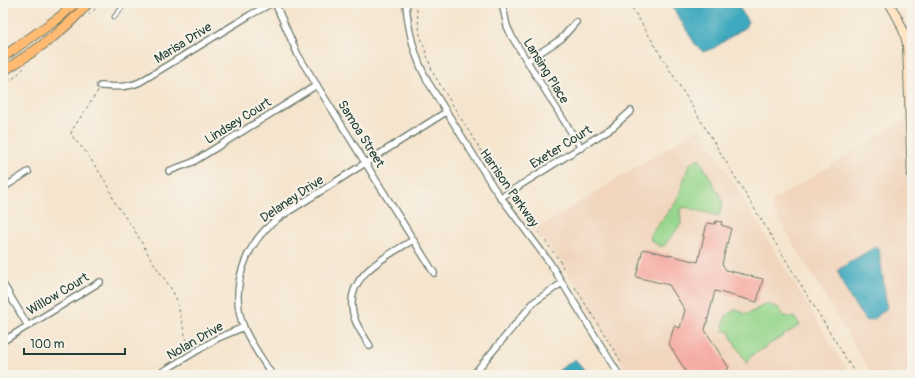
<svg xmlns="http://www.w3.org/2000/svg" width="915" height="378" viewBox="0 0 915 378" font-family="Pangolin,sans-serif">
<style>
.built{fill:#f1d5bd}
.green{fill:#96d68c;stroke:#5a8a60}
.water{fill:#3ea9be;stroke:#2e7379}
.building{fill:#f5a9a1}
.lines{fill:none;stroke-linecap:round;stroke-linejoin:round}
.lane-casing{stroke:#6a786a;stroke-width:5}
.street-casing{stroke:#6a786a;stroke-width:8}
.secondary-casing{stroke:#6a786a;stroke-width:10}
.primary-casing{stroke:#6a786a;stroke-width:11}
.path{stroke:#6a786a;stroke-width:1;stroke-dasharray:3 3;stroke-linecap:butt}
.lane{stroke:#fff;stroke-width:3}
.street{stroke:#fff;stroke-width:5.5}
.secondary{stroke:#ffe4c6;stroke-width:8}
.primary{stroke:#ffbb71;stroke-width:9}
.labels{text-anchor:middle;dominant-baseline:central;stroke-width:4;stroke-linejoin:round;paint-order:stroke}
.street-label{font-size:13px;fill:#1f3d34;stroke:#f7f3e8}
</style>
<rect width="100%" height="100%" fill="#f7f3e8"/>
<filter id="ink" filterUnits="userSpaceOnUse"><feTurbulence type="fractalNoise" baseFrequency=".025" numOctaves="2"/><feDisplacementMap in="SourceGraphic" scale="8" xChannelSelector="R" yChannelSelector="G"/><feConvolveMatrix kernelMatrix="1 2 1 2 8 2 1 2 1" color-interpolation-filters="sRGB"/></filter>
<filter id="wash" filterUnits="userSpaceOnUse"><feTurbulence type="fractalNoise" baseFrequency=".012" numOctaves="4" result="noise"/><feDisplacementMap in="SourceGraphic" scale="16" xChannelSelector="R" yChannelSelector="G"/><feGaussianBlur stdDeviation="0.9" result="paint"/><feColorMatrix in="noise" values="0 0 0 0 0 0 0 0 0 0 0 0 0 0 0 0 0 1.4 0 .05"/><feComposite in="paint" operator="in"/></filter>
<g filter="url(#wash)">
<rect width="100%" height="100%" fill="#f5e5cf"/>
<!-- built -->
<path class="built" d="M912,115V375H872L772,208L773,201Z
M700,128L850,375H630L560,261L536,229Z"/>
<!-- green -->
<path class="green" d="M699,158L723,201L719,216L685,207L680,210L681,224L664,246H659L651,240L650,235L676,202L679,195L689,164Z
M766,304L779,308L784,316L795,318L800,325L751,356L747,364L730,335V332L723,330L724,327L723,326L726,316L736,309L743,312V314H748Z"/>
<!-- water -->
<path class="water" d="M670,3H737L748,22L747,26L714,48L703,52L695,44Z
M875,247L879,249L887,308L874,319L866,321C855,306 842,288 838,270L850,262Z
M575,359L589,375H557L559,370Z"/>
<g id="blocks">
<!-- building -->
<path class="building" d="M716,221L722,222L721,225L731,228L722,264L726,270L763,279L757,302L715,291L705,330L729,368L718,375H688L669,344L674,326L680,328L685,310L669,285L636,277L643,249L698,262L707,223L715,224Z"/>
</g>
</g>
<g filter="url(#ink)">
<use href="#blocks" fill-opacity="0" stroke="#6a786a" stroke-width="1"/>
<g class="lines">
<defs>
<path id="lane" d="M114,17L126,3"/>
<path id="street" d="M275,3L298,55L434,273
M406,3C408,31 415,58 428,82L494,188L550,263L619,375
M502,3L507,26L512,37L581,148
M527,61L561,39L576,22
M100,86C115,87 127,88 140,82L250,15L272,3
M169,171L193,162L317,85
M3,188L28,172
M500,198L613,127L631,111
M3,284L28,326
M3,341L100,282
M370,346C364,336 355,325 353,313C344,275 388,256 413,240
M157,375L218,338L244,327
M272,375C263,360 251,344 244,328C228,287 246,241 280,217L446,112
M473,375L534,302L562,283"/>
<path id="secondary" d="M889,3C897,16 904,28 907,44L912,179"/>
<path id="primary" d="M3,57L60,17L75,3
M3,71C34,52 65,31 88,3"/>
</defs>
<!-- lane casing -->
<use href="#lane" class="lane-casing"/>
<!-- street casing -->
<use href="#street" class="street-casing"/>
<!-- secondary casing -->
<use href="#secondary" class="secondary-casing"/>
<!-- primary casing -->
<use href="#primary" class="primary-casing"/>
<!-- path -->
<path class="path" d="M416,3L420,35L433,73L504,188
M629,3L856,375
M89,15L101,3
M3,85L15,77L24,68
M98,91L72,130L71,134L75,140L86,152L109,187L114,201L135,231L151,259L172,290L176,298L186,338L191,346
M514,197L515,200L560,261L563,268
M575,287L622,363"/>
<!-- lane -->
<use href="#lane" class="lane"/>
<!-- street -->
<use href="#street" class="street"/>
<!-- secondary -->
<use href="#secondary" class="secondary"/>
<!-- primary -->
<use href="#primary" class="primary"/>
</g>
</g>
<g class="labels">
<!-- street labels -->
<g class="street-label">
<text transform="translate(183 43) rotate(-32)">Marisa Drive</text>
<text transform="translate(546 71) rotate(58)">Lansing Place</text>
<text transform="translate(238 121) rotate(-32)">Lindsey Court</text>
<text transform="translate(361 134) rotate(58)">Samoa Street</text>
<text transform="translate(561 147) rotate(-32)">Exeter Court</text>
<text transform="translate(509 188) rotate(55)">Harrison Parkway</text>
<text transform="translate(292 199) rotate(-34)">Delaney Drive</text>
<text transform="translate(58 294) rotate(-31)">Willow Court</text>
<text transform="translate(195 341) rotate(-30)">Nolan Drive</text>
</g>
</g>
<!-- margin -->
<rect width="915" height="378" fill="none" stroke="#f7f3e8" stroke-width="16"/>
<!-- scale -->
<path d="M24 348v6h101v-6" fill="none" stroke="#1f3d34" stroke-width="2"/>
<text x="30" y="348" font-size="12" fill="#1f3d34" stroke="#f7f3e8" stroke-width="3" paint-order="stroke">100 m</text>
</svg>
